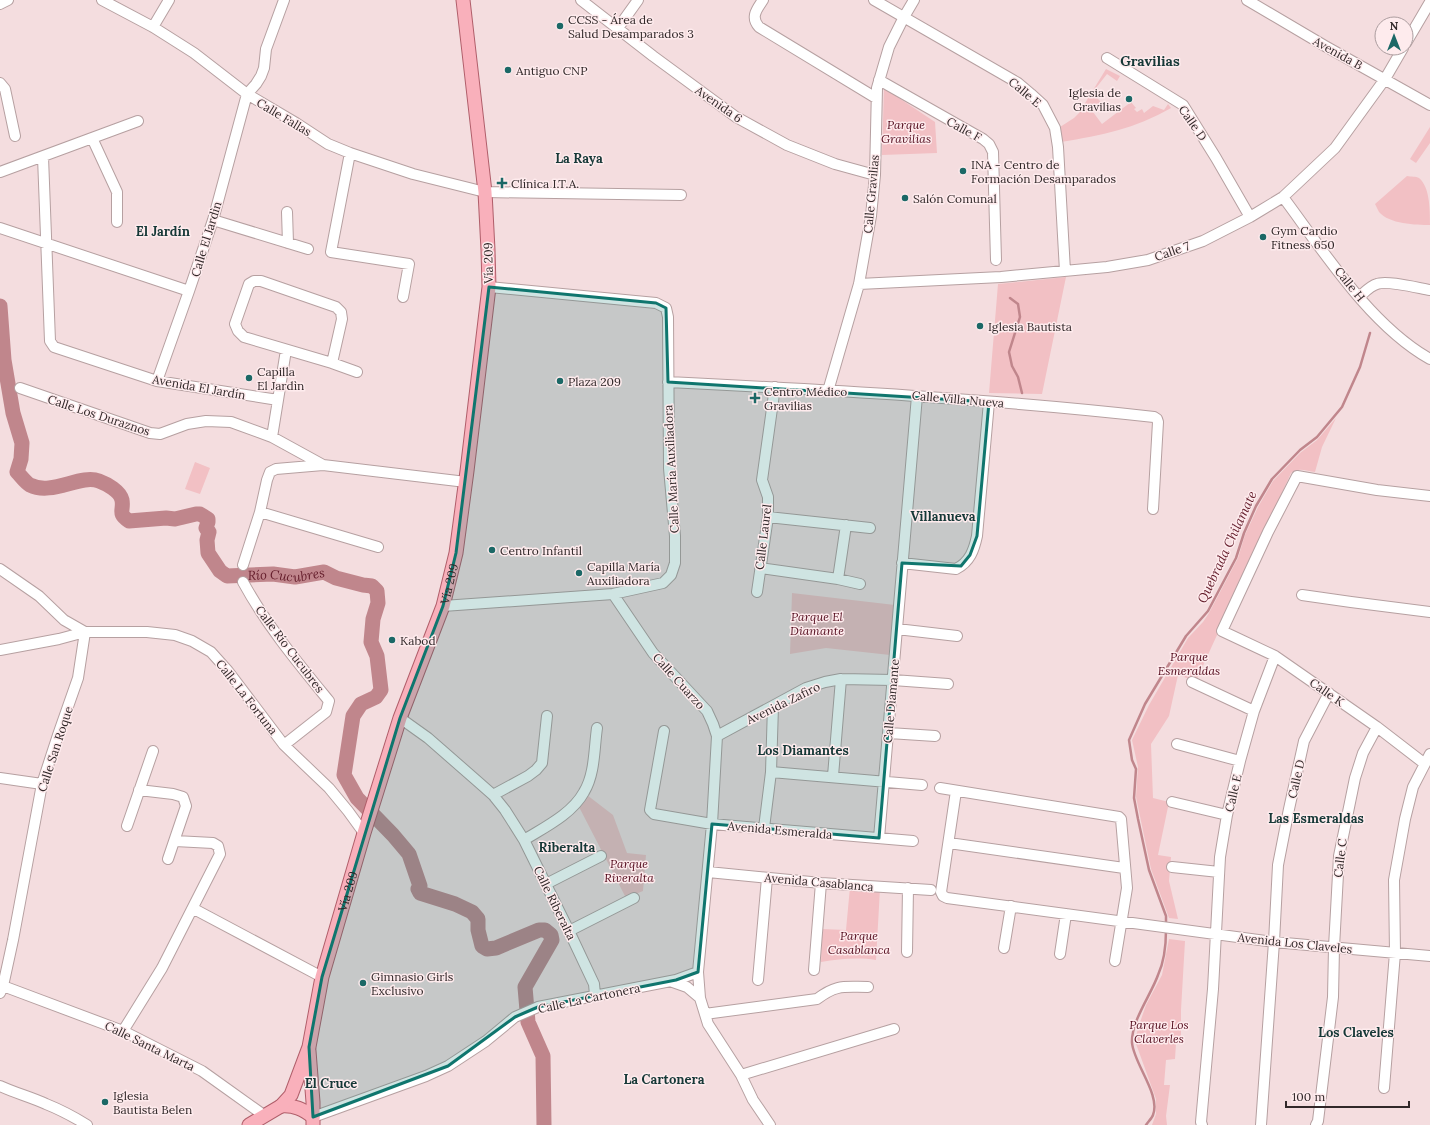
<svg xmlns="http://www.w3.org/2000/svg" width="1430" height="1125" viewBox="0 0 1430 1125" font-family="Lora,serif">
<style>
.green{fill:#f2c0c4}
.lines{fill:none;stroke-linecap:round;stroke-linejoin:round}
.stream{stroke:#c0868c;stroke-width:2.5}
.river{stroke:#c0868c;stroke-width:15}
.minor-casing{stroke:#b6a0a1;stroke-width:12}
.major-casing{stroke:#b05e6a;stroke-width:15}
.minor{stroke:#fff;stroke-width:10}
.major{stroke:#f9b0bb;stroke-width:13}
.marked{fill:#0f766e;fill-opacity:0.2;stroke:#0f766e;stroke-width:3;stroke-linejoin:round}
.poi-dot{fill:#1b6866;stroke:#feebed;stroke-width:1.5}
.labels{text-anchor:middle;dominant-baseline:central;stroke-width:3;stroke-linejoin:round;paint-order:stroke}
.poi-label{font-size:12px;fill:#312829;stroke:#feebed;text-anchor:start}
.street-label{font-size:12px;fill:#312829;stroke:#feebed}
.park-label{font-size:12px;font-style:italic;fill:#540d1e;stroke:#feebed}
.neighbourhood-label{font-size:13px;font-weight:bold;fill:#163837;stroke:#feebed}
.water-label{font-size:13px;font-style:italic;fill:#641d2b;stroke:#feebed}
.quarter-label{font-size:14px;font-weight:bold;fill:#163837;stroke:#feebed}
</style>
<rect width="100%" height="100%" fill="#f4dddf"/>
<!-- green -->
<path class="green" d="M1106,69L1120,76L1117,81L1107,74L1092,93L1103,104L1093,112L1102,124L1131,102L1136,108L1134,109L1137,112L1142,109L1144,113L1153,106L1164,110L1168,104L1171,108C1134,129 1103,135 1061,142L1060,127L1074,118L1079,113Z
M884,88L935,122L937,153L882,155Z
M1430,127V143L1416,163L1410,159Z
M1407,176C1411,177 1416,176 1419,178C1430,187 1430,210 1430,225C1416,225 1389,224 1379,212C1378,210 1376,206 1375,204Z
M1066,277L1042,394L989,393L998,284Z
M1336,418L1322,447L1315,472C1307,471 1298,467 1291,473L1196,681L1178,675L1169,716L1151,744L1153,798L1169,802L1158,855L1171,857L1169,881L1178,919L1169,918L1151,869L1136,797L1138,767L1132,740L1149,705L1188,638L1203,622L1209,613L1238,558L1245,535L1258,507L1273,481L1300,453L1317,440Z
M195,462L210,468L200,494L185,489Z
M792,593L895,605L890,655L826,648L790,654Z
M587,795L613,815L627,853L646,855L643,891L626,898L578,805Z
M850,887L880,889L876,960C857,957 840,959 821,962L822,929L846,930Z
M1169,939L1185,941L1181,1010V1041L1176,1043L1175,1059L1166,1060L1164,1085H1170L1166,1116L1167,1125H1152L1156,1114V1099L1135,1041L1138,1028L1146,1005L1162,975Z"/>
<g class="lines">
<!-- stream -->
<path class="stream" d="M1010,298L1018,304L1020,317L1009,352L1012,366L1018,377L1022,393
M1166,925V916L1149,870L1138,819L1134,798L1136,769L1132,760L1129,740L1145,704L1186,636L1208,611L1236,558L1244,533L1256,506L1272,479L1300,450L1317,437L1342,407L1360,367L1370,333
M1146,1125C1148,1122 1152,1118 1153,1115C1161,1095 1134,1064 1132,1043C1131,1021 1151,995 1158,975C1164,962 1166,945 1166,930"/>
<!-- river -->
<path class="river" id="s1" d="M0,306L4,360L13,413L22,443L21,459L17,472C21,476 25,482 30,485C52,496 80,474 99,481C107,484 120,491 122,500C124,511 117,513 129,521L166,518L175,519L196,514H200L208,519V522L206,528L209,532L207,540L208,553L220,571L227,576L273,574L295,577L324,572L336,578L363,585L372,586L377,591L378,603L373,619L371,642L377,656L381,690L376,697L361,704L353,716L344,775L357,798L393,835L409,854L420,886L418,889L420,893L455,904L472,912L478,919V930L482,946L487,949L496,948L539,930H545L551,935L552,940L525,987L528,1022L543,1056L544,1125"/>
<defs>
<path id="minor" d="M102,0L153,27L194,53L247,94L296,123L328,144L350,153L413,174L485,192L681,195
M581,0L653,56L736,117L787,145L835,164L875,175
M763,0C757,9 750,17 759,27L876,98
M874,0L1018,83L1031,94L1043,105L1055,128L1058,147L1065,271
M1247,0L1325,46L1430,105
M0,4L8,0
M153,27L169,0
M618,28L638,0
M1406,43L1430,2
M1107,58L1183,105L1216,158L1250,217
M879,80L983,139L989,144L993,152L996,260
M0,83L5,89L15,136
M92,138L117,192V222
M350,153L331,252L409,264L403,297
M43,157L50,341L54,347L157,381L278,400L272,437L323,465L466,482
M0,172L138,121
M1283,197C1324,252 1370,325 1430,359
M287,212L288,243
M213,220L308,249
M0,228L189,291
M254,281H261L336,307L341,312L342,319L332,363L244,337L238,331L235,324L249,284Z
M859,284L1001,277L1107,267L1148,260L1203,241L1250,217L1283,197L1335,148L1385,79L1403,48
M1359,297C1365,292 1370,286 1377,284C1386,280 1418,288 1430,290
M332,363L357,372
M157,381L189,291L213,220L247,94L256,84L261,76L264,68L266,49L284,0
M668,382C830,390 993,399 1154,417L1157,419L1158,422L1153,509
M20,388L150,433L160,434L187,424L206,421L231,422L272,437
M828,391L859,284L871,216L875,175L877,88L889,47L904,17L914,0
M278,400L286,350
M260,512L378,547
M768,517L870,528
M902,563L956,569C970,562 974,550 977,536L989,402
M243,565L260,512L267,480L270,472L276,469L323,465
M760,568L838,579L860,584
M0,569L39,596L64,620L85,632L78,678L58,735L42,784L13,940L3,986L0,993
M838,579L846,525
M243,582C267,626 298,663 329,701L326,712L284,745
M757,592L768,517V497L762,480L775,387
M613,594L653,653L707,711L713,724L717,736L712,824L698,972L700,998L708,1024L741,1075L753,1100L770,1125
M1302,595L1351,602L1430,612
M443,606L613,594L663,583L671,575L675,563V536L669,468L668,317L666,308L656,303L489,287
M897,629L957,636
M0,650L59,639L85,632H147L175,635L192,641L211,652L228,671L284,745L329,788L348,811L364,833
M1192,682L1254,711
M400,718L428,738L476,780L493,795L505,810L524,840L569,931L594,984L595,995
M664,731L650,810L654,814L712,824L913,841
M889,733L935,736
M717,736L806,688L825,682L841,679L893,680L948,684
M1177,744L1240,761
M1425,764L1377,727L1275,656L1222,631L1268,532L1297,476L1377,490L1430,496
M771,772L922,785
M833,776L841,679
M0,778L42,784
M940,788L1119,817L1121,819L1127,888L1115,961
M139,790L173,794L183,797L186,806L168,859
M956,791L941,892L943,896L947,898L1274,942L1430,956
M493,795L528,776L536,770L542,763L547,716
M1172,802L1227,815
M127,826L153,751
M764,828L771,772L773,706
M879,838L917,396
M524,840C545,827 572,814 584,792C595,774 594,749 597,728
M949,843L1124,868
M1172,867L1219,872
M708,872L821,883L931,890
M546,884L601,856
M194,909L322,977
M569,931L634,898
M1004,948L1011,906
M907,952L908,888
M1060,954L1066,914
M814,970L821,883
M758,980L767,878
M670,981L687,987L700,998
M3,986L123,1031L202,1071L265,1116
M705,1014L817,999C837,984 844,987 868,987
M123,1031L162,968L220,854L218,846L213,843L175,841
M741,1075L894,1029
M0,1086C15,1093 31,1097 46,1104C61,1110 74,1117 87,1125
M1384,1088L1395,953L1394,880L1405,819L1413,787L1430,754
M313,1117L426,1076L448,1066L486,1041L515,1017L538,1007L676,980L698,972
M1202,1125L1201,1122L1213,989L1220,857L1227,815L1240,761L1254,711L1275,656
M1261,1125L1274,942L1278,865L1289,809L1304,741L1329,693
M1316,1125L1318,1121L1333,997L1334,947L1339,856L1355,778L1363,753L1377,727"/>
<g id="major">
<path d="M309,1051L313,1102V1125"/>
<path d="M281,1106C294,1105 303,1109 313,1117"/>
<path id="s2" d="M249,1125L281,1106L291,1095L309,1047L322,977L364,833L400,718L443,606L456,553L467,471L489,287L488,250L485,192L463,0"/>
</g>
</defs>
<!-- minor casing -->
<use href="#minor" class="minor-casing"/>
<!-- major casing -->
<use href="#major" class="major-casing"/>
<!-- minor -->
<use href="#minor" class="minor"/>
<!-- major -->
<use href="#major" class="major"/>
</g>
<!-- marked area -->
<path class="marked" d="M489,287L656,303L666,308L668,382L989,402L977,536L970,555L961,566L902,563L879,838L712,824L698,972L676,980L538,1007L515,1017L448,1066L313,1117L309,1047L322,977L400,718L443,606L456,553Z"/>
<!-- markers -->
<g class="poi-dot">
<circle cx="560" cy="26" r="4"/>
<circle cx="508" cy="70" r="4"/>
<circle cx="1129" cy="99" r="4"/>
<circle cx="963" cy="171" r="4"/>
<path d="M500 177h4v4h4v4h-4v4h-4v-4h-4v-4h4z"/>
<circle cx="905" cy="198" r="4"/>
<circle cx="1263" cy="237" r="4"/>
<circle cx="980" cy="326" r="4"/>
<circle cx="249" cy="378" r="4"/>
<circle cx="560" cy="381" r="4"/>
<path d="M753 392h4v4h4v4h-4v4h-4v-4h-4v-4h4z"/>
<circle cx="492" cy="550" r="4"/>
<circle cx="579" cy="573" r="4"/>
<circle cx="392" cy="640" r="4"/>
<circle cx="363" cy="983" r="4"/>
<circle cx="105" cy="1102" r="4"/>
</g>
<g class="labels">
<!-- poi labels -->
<g class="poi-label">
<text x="568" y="19">CCSS - Área de<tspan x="568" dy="14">Salud Desamparados 3</tspan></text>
<text x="516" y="70">Antiguo CNP</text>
<text x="1121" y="92" text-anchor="end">Iglesia de<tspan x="1121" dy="14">Gravilias</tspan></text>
<text x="971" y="164">INA - Centro de<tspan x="971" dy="14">Formación Desamparados</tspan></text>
<text x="511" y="183">Clínica I.T.A.</text>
<text x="913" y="198">Salón Comunal</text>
<text x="1271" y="230">Gym Cardio<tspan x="1271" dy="14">Fitness 650</tspan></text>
<text x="988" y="326">Iglesia Bautista</text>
<text x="257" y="371">Capilla<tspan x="257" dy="14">El Jardìn</tspan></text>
<text x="568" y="381">Plaza 209</text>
<text x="764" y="391">Centro Médico<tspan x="764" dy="14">Gravilias</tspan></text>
<text x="500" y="550">Centro Infantil</text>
<text x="587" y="566">Capilla María<tspan x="587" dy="14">Auxiliadora</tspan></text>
<text x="400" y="640">Kabod</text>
<text x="371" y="976">Gimnasio Girls<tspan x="371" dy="14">Exclusivo</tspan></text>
<text x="113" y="1095">Iglesia<tspan x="113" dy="14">Bautista Belen</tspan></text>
</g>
<!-- street labels -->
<g class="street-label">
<text transform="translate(1338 53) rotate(29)">Avenida B</text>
<text transform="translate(1025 92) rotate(40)">Calle E</text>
<text transform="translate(719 104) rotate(35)">Avenida 6</text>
<text transform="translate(284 117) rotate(31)">Calle Fallas</text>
<text transform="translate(1193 123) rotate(55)">Calle D</text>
<text transform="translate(964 129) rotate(29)">Calle F</text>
<text transform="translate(871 194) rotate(-85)">Calle Gravilias</text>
<text transform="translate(206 239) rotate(-73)">Calle El Jardìn</text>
<text transform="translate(1172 251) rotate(-19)">Calle 7</text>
<text transform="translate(488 263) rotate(-91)">Vía 209</text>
<text transform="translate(1350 284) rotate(51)">Calle H</text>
<text transform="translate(199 387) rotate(10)">Avenida El Jardín</text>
<text transform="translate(958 399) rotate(5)">Calle Villa Nueva</text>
<text transform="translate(99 415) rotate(18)">Calle Los Duraznos</text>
<text transform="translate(671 469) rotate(-93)">Calle María Auxiliadora</text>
<text transform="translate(763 537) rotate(-83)">Calle Laurel</text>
<text stroke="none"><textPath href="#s2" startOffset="588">Vía 209</textPath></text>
<text transform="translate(290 649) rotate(53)">Calle Río Cucubres</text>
<text transform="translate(679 681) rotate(48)">Calle Cuarzo</text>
<text transform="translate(1327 692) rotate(35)">Calle K</text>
<text transform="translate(247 697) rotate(52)">Calle La Fortuna</text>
<text transform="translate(891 701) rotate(-85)">Calle Diamante</text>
<text transform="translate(783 703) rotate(-26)">Avenida Zafiro</text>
<text transform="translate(55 749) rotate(-72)">Calle San Roque</text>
<text transform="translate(1296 779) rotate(-77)">Calle D</text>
<text transform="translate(1233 793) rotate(-77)">Calle E</text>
<text transform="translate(780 830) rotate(5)">Avenida Esmeralda</text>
<text transform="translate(1340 858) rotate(-83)">Calle C</text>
<text transform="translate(819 882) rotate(5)">Avenida Casablanca</text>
<text stroke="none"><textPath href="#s2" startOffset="264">Vía 209</textPath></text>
<text transform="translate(555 903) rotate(64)">Calle Riberalta</text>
<text transform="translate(1295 943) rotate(6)">Avenida Los Claveles</text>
<text transform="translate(589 998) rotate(-12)">Calle La Cartonera</text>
<text transform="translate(150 1046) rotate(26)">Calle Santa Marta</text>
</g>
<!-- park labels -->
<g class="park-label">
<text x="906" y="124">Parque<tspan x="906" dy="14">Gravilias</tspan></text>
<text x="817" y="616">Parque El<tspan x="817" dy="14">Diamante</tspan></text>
<text x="1189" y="656">Parque<tspan x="1189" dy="14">Esmeraldas</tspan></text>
<text x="629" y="863">Parque<tspan x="629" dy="14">Riveralta</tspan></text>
<text x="859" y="935">Parque<tspan x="859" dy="14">Casablanca</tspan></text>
<text x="1159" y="1024">Parque Los<tspan x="1159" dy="14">Claverles</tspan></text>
</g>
<!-- neighbourhood labels -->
<g class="neighbourhood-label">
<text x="579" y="158">La Raya</text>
<text x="163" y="231">El Jardín</text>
<text x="943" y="516">Villanueva</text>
<text x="803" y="750">Los Diamantes</text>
<text x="1316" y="818">Las Esmeraldas</text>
<text x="567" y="847">Riberalta</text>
<text x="1356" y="1032">Los Claveles</text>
<text x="664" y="1079">La Cartonera</text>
<text x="331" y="1083">El Cruce</text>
</g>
<!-- water labels -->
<g class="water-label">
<text transform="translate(1227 547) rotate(-65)">Quebrada Chilamate</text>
<text stroke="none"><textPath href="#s1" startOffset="519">Río Cucubres</textPath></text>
</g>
<!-- quarter labels -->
<g class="quarter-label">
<text x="1150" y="61">Gravilias</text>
</g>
</g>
<!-- north arrow -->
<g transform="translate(1394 36)"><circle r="19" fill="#feebed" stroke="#ac9d9f"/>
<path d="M0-3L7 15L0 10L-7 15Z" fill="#1b6866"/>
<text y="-6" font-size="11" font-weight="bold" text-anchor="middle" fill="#312829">N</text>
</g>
<!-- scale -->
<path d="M1286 1101v6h123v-6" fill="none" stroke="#312829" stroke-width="2"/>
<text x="1292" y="1101" font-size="12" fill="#312829" stroke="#feebed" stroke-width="3" paint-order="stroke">100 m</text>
</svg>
